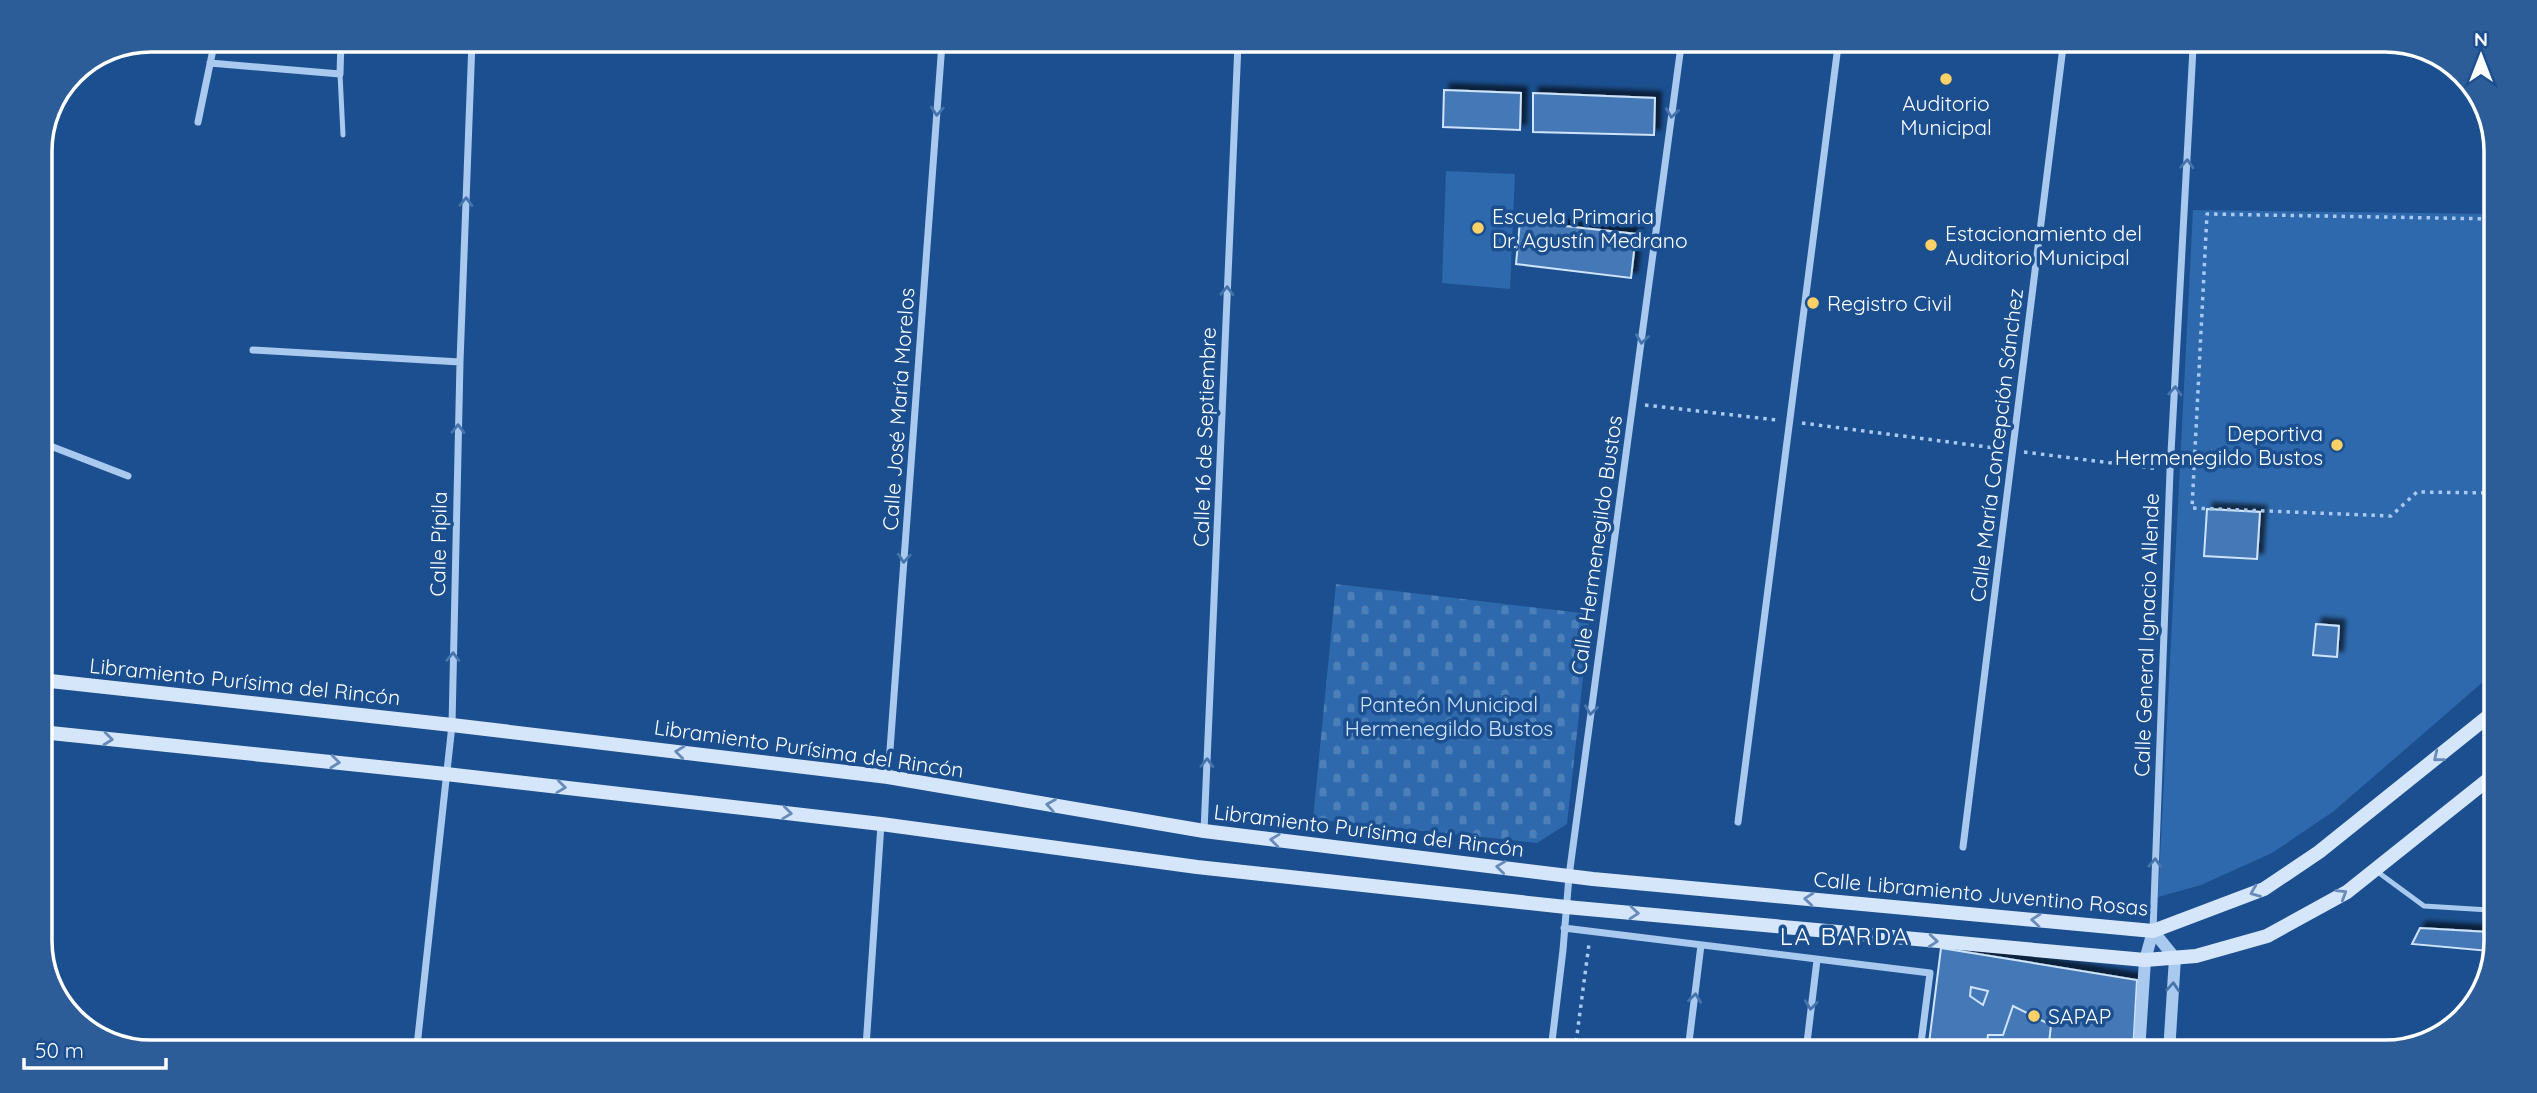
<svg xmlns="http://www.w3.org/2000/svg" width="2537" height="1093" viewBox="0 0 2537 1093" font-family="Quicksand,sans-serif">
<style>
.cemetery{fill:url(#cemetery-stones)}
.pitch{fill:#2e69ad}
.building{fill:#4478b7;stroke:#cfe3fa;stroke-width:2;filter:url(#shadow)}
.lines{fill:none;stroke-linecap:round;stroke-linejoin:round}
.path{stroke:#a9c9ee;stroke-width:3.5;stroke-dasharray:3.5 5;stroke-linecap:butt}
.service{stroke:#a9c9ee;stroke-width:5}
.minor{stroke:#a9c9ee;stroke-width:7}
.tertiary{stroke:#a9c9ee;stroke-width:12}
.secondary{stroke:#d6e6fa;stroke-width:14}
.oneway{stroke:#4674ac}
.oneway2{stroke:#668bba}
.poi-dot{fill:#ffd166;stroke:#1b4f8f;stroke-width:2.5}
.labels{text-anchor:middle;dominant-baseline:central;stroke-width:7;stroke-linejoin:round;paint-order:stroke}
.poi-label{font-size:21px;fill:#fff;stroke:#1b4f8f;text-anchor:start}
.street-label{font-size:21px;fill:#fff;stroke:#1b4f8f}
.park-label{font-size:21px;fill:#cfe3fa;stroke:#1b4f8f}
.quarter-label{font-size:24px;letter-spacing:2px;fill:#fff;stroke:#1b4f8f}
.rim{fill:none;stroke:#fff;stroke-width:3.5}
</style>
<defs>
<pattern id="cemetery-stones" width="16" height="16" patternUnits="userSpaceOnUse" patternTransform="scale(1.75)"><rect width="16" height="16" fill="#2e69ad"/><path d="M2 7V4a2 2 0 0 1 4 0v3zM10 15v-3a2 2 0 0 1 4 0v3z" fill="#4d80b9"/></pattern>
<filter id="shadow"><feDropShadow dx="6" dy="-6" stdDeviation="2" flood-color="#0009"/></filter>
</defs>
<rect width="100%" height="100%" fill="#1b4f8f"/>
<!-- cemetery -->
<path class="cemetery" d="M1336,584L1590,614L1567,824L1537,843L1313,819Z"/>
<!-- pitch -->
<path class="pitch" d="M1446,171L1515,174L1510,289L1442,283Z
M2193,210L2496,214L2491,675L2334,811L2272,853L2201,885L2158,897Z"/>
<!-- building -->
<path class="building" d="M1444,90L1521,93L1520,130L1443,127Z
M1533,93L1655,98L1654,135L1533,132Z
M1520,221L1636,234L1631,278L1516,264Z
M2207,509L2260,512L2257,559L2204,556Z
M2316,624L2339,626L2337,657L2313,655Z
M2420,928L2489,932V951L2412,944Z
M1941,948L2137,980L2133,1052L1928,1051Z
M1971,987L1988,991L1983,1005L1970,996Z
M2013,1006L2051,1025L2048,1052L1965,1051V1048L1986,1049L1988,1035H2003Z"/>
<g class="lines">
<!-- path -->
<path class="path" d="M1645,405L1777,420
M1802,423L2003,449
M2024,452L2159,469
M2493,493L2417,492L2391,516L2192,508L2207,214L2496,219
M1575,1050L1589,944"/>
<!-- service -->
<path class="service" d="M340,74L343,135
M2375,870L2424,906L2489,910"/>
<!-- minor -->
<path class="minor" d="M210,63L340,74L341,41
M198,122L215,40
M253,350L460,362
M40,442L128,476
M888,777L942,43
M1738,822L1838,46
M1204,831L1238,44
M1963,847L2063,47
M1564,928L1930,973L1920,1051
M2153,930L2170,471L2193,48
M417,1046L452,725L460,362L472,41
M866,1047L881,824
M1551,1050L1563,950L1569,876L1681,46
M1688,1050L1701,945
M1806,1051L1817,960"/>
<!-- tertiary -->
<path class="tertiary" d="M2153,931L2175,958L2169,1052
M2139,1052L2145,960L2153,931"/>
<!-- secondary -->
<path class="secondary" d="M41,680L452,725L888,777L1204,831L1593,879L2153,931L2264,889L2319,852L2491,714
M41,732L446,774L881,824L1197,867L1566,907L2145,960L2196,956L2267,936L2347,892L2490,778"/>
</g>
<!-- one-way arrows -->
<defs><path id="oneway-chevron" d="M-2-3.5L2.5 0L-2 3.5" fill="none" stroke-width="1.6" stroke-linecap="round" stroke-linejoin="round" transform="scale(1.75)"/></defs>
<g class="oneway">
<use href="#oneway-chevron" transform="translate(937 111) rotate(94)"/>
<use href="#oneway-chevron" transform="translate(1672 113) rotate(98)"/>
<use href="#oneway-chevron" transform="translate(2187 164) rotate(-87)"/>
<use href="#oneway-chevron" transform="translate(466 202) rotate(-88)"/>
<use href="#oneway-chevron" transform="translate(1227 291) rotate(-88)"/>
<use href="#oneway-chevron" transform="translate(1642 339) rotate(98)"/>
<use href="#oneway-chevron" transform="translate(2175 391) rotate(-87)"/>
<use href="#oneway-chevron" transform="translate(458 429) rotate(-89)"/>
<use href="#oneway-chevron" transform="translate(904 558) rotate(94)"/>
<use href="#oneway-chevron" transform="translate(453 657) rotate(-89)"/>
<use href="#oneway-chevron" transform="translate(1591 710) rotate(98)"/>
<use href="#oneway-chevron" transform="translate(1207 763) rotate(-88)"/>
<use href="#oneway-chevron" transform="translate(2155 863) rotate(-88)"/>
<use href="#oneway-chevron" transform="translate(2173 987) rotate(-86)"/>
<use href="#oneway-chevron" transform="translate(1695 998) rotate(-83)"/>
<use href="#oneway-chevron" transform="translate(1811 1005) rotate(97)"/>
</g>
<g class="oneway2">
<use href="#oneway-chevron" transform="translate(108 739) rotate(6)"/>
<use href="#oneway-chevron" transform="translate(680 752) rotate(-173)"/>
<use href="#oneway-chevron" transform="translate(2438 757) rotate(141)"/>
<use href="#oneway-chevron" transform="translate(335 762) rotate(6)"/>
<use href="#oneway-chevron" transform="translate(561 787) rotate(7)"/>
<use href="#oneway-chevron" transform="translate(1051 805) rotate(-170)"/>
<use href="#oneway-chevron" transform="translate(787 813) rotate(7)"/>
<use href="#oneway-chevron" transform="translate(1275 840) rotate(-173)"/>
<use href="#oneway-chevron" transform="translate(1501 867) rotate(-173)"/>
<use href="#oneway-chevron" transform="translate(2255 892) rotate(158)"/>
<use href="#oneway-chevron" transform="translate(2342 894) rotate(-32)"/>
<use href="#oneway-chevron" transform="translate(1809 899) rotate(-175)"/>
<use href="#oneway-chevron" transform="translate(1634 913) rotate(5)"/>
<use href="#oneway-chevron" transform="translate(2036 920) rotate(-175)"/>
<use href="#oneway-chevron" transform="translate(1933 941) rotate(5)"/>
</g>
<!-- markers -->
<g class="poi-dot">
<circle cx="1946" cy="79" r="7"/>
<circle cx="1478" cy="228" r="7"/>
<circle cx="1931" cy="245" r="7"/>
<circle cx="1813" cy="303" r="7"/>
<circle cx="2337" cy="445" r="7"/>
<circle cx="2034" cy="1016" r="7"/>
</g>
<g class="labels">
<!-- poi labels -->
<g class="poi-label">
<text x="1946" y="103" text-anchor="middle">Auditorio<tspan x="1946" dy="24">Municipal</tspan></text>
<text x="1492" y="216">Escuela Primaria<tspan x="1492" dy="24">Dr. Agustín Medrano</tspan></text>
<text x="1945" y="233">Estacionamiento del<tspan x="1945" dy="24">Auditorio Municipal</tspan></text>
<text x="1827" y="303">Registro Civil</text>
<text x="2323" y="433" text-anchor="end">Deportiva<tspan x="2323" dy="24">Hermenegildo Bustos</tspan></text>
<text x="2048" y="1016">SAPAP</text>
</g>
<!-- street labels -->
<g class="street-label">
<text transform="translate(898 409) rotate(-86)">Calle José María Morelos</text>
<text transform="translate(1204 437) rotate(-88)">Calle 16 de Septiembre</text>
<text transform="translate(1996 445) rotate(-83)">Calle María Concepción Sánchez</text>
<text transform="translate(438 544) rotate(-89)">Calle Pípila</text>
<text transform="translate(1596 545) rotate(-82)">Calle Hermenegildo Bustos</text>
<text transform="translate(2146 635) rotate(-88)">Calle General Ignacio Allende</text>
<text transform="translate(245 681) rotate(6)">Libramiento Purísima del Rincón</text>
<text transform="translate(809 748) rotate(8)">Libramiento Purísima del Rincón</text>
<text transform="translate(1369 830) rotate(7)">Libramiento Purísima del Rincón</text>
<text transform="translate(1981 893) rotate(5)">Calle Libramiento Juventino Rosas</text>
</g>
<!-- park labels -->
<g class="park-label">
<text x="1449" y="704">Panteón Municipal<tspan x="1449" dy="24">Hermenegildo Bustos</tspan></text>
</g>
<!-- quarter labels -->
<g class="quarter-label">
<text x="1845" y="936">LA BARDA</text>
</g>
</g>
<!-- crop -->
<path d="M0 0H2537V1093H0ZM151 52H2385A99 99 0 0 1 2484 151V941A99 99 0 0 1 2385 1040H151A99 99 0 0 1 52 941V151A99 99 0 0 1 151 52Z" fill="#2d5d98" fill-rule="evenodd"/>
<path class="rim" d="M151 52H2385A99 99 0 0 1 2484 151V941A99 99 0 0 1 2385 1040H151A99 99 0 0 1 52 941V151A99 99 0 0 1 151 52Z"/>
<!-- north arrow -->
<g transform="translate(2481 56)" stroke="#1b4f8f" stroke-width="5" paint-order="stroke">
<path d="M0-5L12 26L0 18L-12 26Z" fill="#ffffff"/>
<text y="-10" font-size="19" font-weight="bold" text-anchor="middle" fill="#ffffff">N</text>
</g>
<!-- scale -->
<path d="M24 1058v10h142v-10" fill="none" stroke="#ffffff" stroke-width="3.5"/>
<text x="35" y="1058" font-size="21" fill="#ffffff" stroke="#1b4f8f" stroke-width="5" paint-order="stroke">50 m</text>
</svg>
